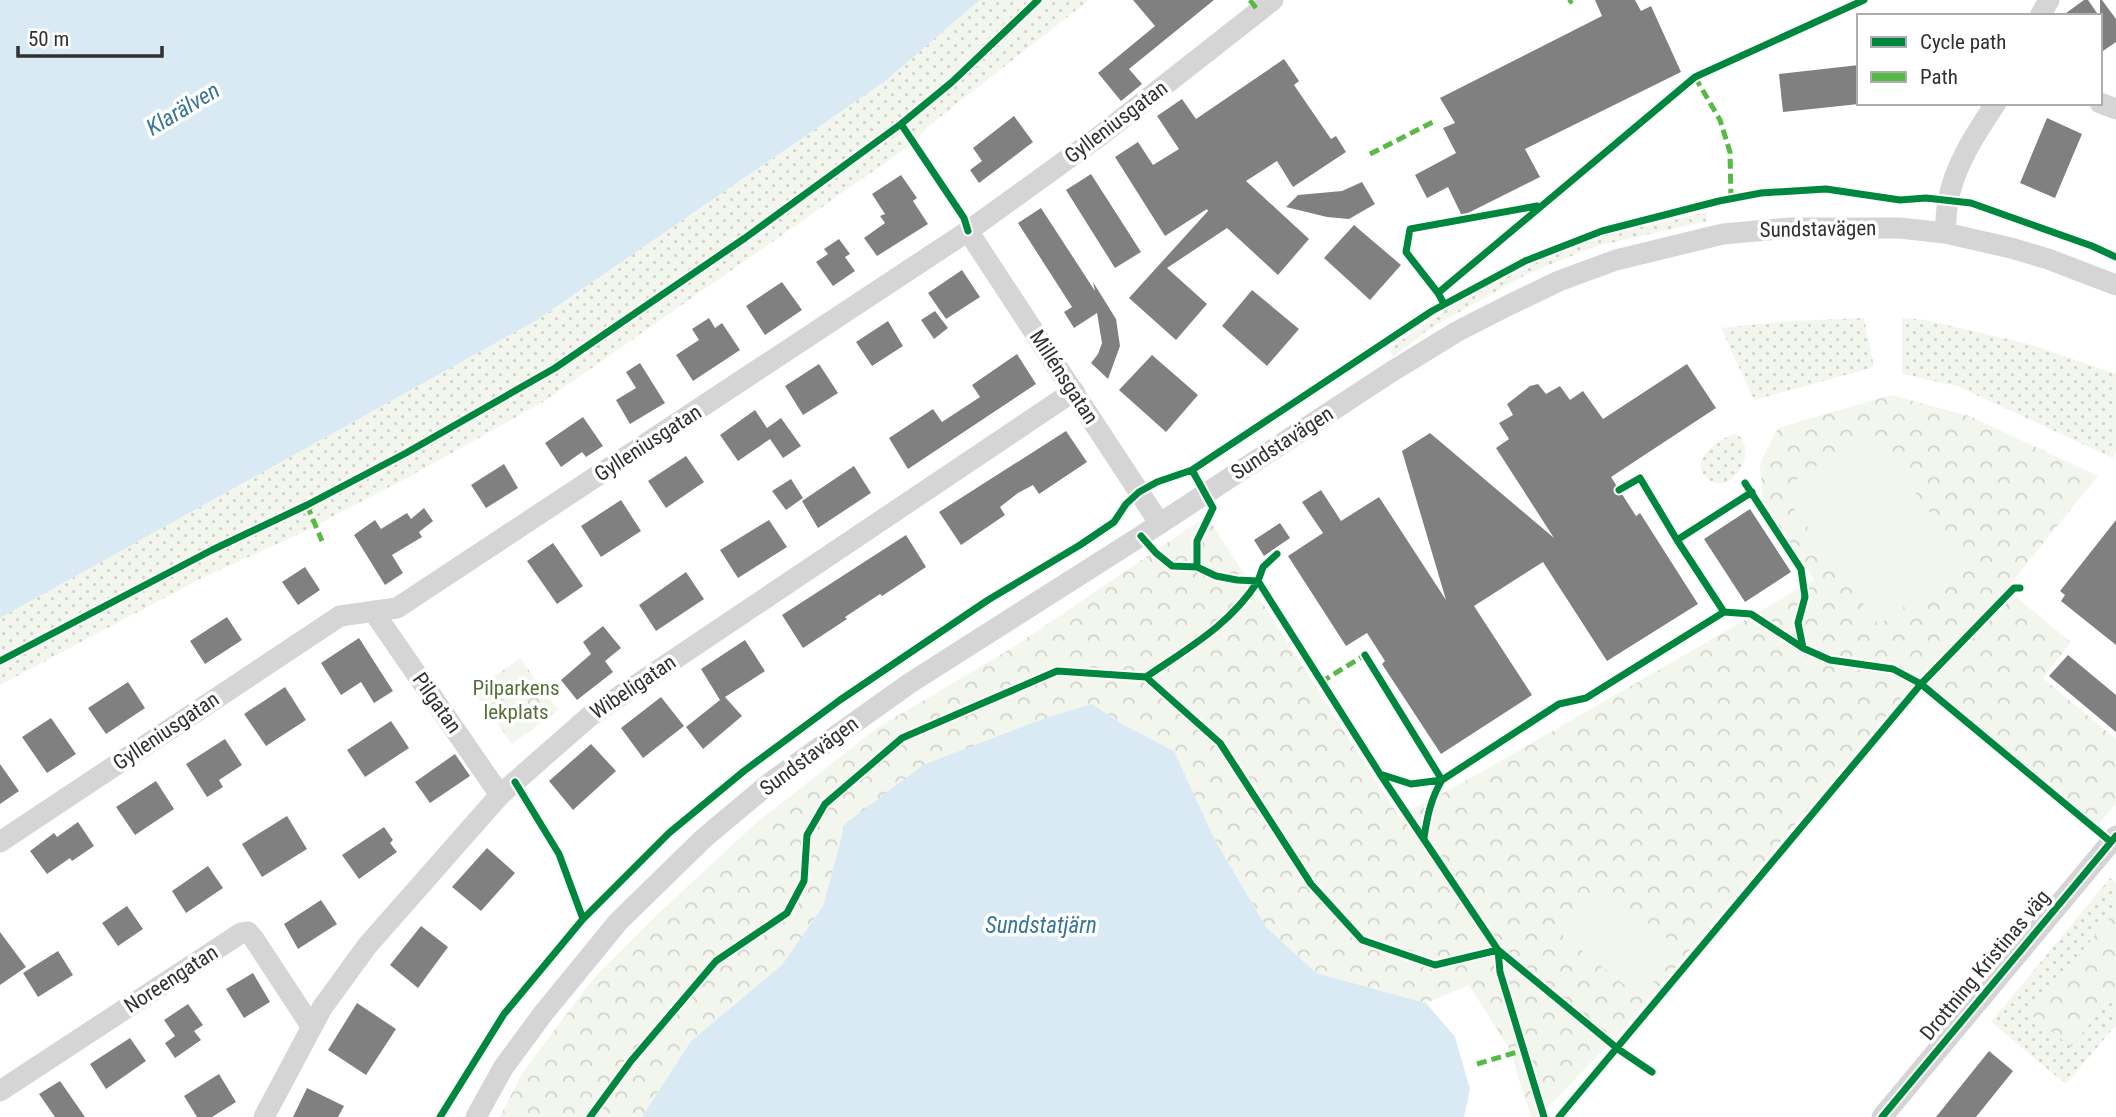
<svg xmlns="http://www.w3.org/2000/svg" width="2116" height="1117" viewBox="0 0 2116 1117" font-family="'Roboto Condensed',sans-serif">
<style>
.grass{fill:url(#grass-dots)}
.park{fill:url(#park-crowns)}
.pitch{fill:#f2f6ed}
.water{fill:#d9eaf4}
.building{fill:#808080}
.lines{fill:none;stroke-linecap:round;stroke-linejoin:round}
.minor{stroke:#d5d5d5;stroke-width:21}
.quiet{stroke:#58b947;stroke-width:5;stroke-dasharray:10 5;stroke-linecap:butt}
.cycleway-casing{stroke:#fff;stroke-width:11}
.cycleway{stroke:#00873e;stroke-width:7}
.labels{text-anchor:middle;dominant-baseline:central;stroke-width:7;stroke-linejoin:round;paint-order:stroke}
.street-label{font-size:21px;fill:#313131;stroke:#fff}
.park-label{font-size:21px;fill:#547239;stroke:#fff}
.water-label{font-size:23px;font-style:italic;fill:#36769d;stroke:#fff}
</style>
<defs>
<pattern id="grass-dots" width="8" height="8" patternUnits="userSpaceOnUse" patternTransform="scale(1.75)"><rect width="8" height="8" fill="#f2f6ed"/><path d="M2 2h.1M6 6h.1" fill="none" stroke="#d0d3cc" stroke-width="1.8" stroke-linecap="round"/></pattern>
<pattern id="park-crowns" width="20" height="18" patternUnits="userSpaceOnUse" patternTransform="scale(1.75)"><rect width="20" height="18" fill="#f2f6ed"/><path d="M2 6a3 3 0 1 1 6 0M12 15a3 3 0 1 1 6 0" fill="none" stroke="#d0d3cc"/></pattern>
</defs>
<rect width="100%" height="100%" fill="#fff"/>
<!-- grass -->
<path class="grass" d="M980,0H1089L926,128L912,144L543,402L403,480L301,533L200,579L0,685V618L537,320L884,82Z
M1707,212V221L1596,246L1527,274L1429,329L1393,357L1390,348L1447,309L1532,264L1606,235Z
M1864,318L1874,367L1754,400L1721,328L1792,321Z
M1902,318L1925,320L2029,344L2116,374V451L2113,458L1957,386L1902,374Z
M1736,434C1760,448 1733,497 1709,480C1686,463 1718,438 1736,434Z
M2110,878L2116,883V1025L2066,1084L1991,1022Z"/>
<!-- park -->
<path class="park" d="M1891,395L1969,416L2098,476L2006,589L2071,642L2043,678L2116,739V803L2097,826L1919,677L1622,1031L1538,1117H1531L1510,1050L1469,985L1426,1003L1316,973L1266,927L1215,840L1174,751L1122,724L1092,704L845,824L823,906L782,965L691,1041L642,1117H500L523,1072L593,979L661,911L756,823L877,728L1012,648L1207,516L1399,817L1485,770L1814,580L1763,503L1760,464L1778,428Z
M520,658L558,710L512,744L474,691Z
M2116,910V992L2071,1047L2030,1014Z"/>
<!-- pitch -->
<path class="pitch" d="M1868,428L1966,562L1879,625L1781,491Z
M1599,884L1681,949L1641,998L1560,933Z"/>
<!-- water -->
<path class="water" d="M0,0H980L884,82L537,320L0,618Z
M1092,704L1122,724L1174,751L1215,840L1266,927L1316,973L1426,1003L1455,1037L1470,1089L1464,1117H642L691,1041L782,965L823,906L845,824L923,765L1043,719Z"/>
<!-- building -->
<path class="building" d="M1133,0H1214L1129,69L1142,84L1121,101L1098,73L1155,26Z
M1595,0H1635L1641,11L1651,6L1681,72L1525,149L1540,177L1462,216L1448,187L1427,198L1415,175L1456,153L1443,128L1455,123L1440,98L1602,16Z
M2084,0H2088L2099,16H2062Z
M2100,0H2102L2116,19V42L2100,53Z
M1284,59L1299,81L1294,85L1331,139L1336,136L1346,152L1293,187L1277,161L1246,181L1309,239L1278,275L1227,228L1167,268L1207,304L1176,340L1129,298L1208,211L1207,209L1165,236L1115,157L1138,142L1153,165L1179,149L1157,116L1182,99L1196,119Z
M1859,65V104L1783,112L1779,74Z
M1014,116L1033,142L979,183L970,170L982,161L973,148Z
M2047,118L2082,134L2055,198L2020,183Z
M1091,174L1141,252L1115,268L1066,190Z
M901,175L917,198L913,201L928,224L877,256L864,238L885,223L880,216L885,214L872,194Z
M1362,182L1375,204L1349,219L1327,217L1286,207L1298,195L1342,191Z
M1041,208L1095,291L1093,282L1116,319L1120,346L1108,379L1091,363L1098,354L1102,343L1097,313L1074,328L1064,312L1072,307L1018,223Z
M1354,225L1401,265L1370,300L1324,258Z
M839,239L850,254L845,257L855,271L833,286L816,262L828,254L824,249Z
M962,270L980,297L946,319L928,293Z
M782,282L802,310L765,335L746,306Z
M1252,290L1299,329L1267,366L1222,326Z
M935,311L948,328L934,339L921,320Z
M709,318L715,328L722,323L740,350L693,381L676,355L699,340L692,329Z
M888,321L903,346L872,366L856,342Z
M1017,354L1036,384L908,469L889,438L933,409L942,422L980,397L972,385Z
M1152,355L1198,395L1166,432L1119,390Z
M640,363L665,403L630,424L616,400L636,388L626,372Z
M819,364L838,393L803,415L785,386Z
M1687,364L1716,408L1611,477L1636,516L1640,513L1698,604L1607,661L1543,562L1474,606L1532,695L1441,754L1382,664L1385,661L1367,633L1346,646L1288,556L1323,533L1302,502L1321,490L1341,521L1379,497L1446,600L1402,451L1430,433L1554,538L1496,448L1509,439L1499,423L1513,415L1507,404L1530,386L1538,384L1546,394L1560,386L1570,400L1583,391L1603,419Z
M755,410L767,428L781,418L801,446L783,458L770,439L738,461L720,435Z
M583,417L603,446L586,457L582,452L561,467L545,443Z
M1066,431L1087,462L1039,494L1033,485L1018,493L1000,507L1005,515L961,545L939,512Z
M686,456L704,482L666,508L648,481Z
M504,464L518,488L486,508L471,485Z
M854,466L871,493L818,528L802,501Z
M791,479L803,498L786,510L772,491Z
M621,500L641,531L601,557L581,526Z
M424,508L433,521L419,532L422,537L392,555L403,573L385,585L354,535L375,520L381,529L407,513L411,519Z
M1750,509L1791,572L1745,602L1704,539Z
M769,520L787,547L738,578L720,550Z
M2116,520V645L2061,601L2065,595L2060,591Z
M1280,523L1290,538L1264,556L1254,540Z
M906,535L926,567L882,596L880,594L845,617L847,619L803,648L782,615Z
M553,543L583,586L557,604L527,561Z
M305,567L320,590L298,605L282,582Z
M686,572L704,599L656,631L639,605Z
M227,617L242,640L205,664L190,641Z
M603,626L621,648L605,661L613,672L577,700L561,680L591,654L583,642Z
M359,638L393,691L374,703L361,682L341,695L321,663Z
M745,640L765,671L725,697L742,716L703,749L686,727L720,700L701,669Z
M2068,655L2116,695V732L2049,676Z
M128,682L145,708L106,734L88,708Z
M285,687L306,720L266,746L244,714Z
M661,697L684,726L643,758L621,728Z
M51,718L76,754L47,773L22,737Z
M391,721L409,748L365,777L347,750Z
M225,739L242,765L219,780L223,787L207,797L186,764Z
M591,744L616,771L573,810L549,781Z
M455,754L470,776L430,803L415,782Z
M0,764L19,791L0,804Z
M156,781L174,809L135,835L116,807Z
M287,816L307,849L262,877L242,844Z
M78,822L94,846L72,861L70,858L47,874L30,851L54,833L57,837Z
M384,827L393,840L390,843L397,852L359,879L342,855Z
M487,848L515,873L481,911L452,887Z
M208,866L223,888L186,913L172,891Z
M321,900L337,924L298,949L284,924Z
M127,906L143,929L118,946L102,923Z
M421,926L448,947L418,988L390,965Z
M0,932L26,967L0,985Z
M58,951L73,975L38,997L23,973Z
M253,973L270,1002L244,1018L226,989Z
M357,1003L396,1029L366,1075L328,1050Z
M188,1004L203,1025L194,1031L201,1040L175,1058L165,1043L175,1036L164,1020Z
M130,1038L146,1061L106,1089L90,1064Z
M1989,1051L2013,1071L1976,1117H1936Z
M219,1074L236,1102L212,1117H197L184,1096Z
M60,1081L85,1117H55L39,1094Z
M307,1088L344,1106L338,1117H293Z"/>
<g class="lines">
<!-- minor -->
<path class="minor" d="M2040,16L2049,0
M2100,103L2116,109
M968,231L1160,524
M1945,233C1946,223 1946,211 1948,201C1955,164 1976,133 1996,103
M373,611L500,795
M0,842L340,616L397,608L968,231L1101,135L1273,0
M0,1091L241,933L248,932L254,939L311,1026
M264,1117L322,1008L367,946L500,795L590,716L1074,391
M476,1117L503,1068L542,1015L618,922L704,838L771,782L910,683L1141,536L1391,372L1458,331L1509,305L1559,281L1616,260L1723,234L1790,228H1899L1945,233L2011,248L2048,259L2116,285
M1882,1117L2116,836"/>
<!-- quiet -->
<path class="quiet" d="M1250,0L1259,12
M1569,3L1572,0
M1695,77L1720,120L1730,152L1731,199
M1370,154L1435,121
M307,505L322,541
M1321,682L1365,655L1367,659
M1477,1064L1524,1050"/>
<defs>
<path id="cycleway" d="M901,124L964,218L968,231
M1438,293L1695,77L1864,0
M1444,304L1438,293L1406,252L1410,229L1537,206
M1192,470L1213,508L1197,541V567
M1619,490L1640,478L1677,540L1724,612
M1141,536L1156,553L1172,566L1197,567L1216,576L1237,580L1258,581C1230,625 1188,648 1146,677
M1677,540L1752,492
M1277,554L1263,567L1258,581L1380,774L1498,950L1618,1049L1652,1072
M1803,648L1830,660L1893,669L1921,684L2111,842
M1365,655L1442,780L1411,784L1380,774
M0,661L212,550L307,505L406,453L555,368L745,238L901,124L952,82L1038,0
M515,782L559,854L583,919
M1424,838C1427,817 1431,798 1442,780L1559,704L1586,698L1724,612L1751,614L1803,648L1798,623L1805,597L1801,569L1745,483
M440,1117L504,1014L583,919L669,833L744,771L840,700L988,600L1080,545L1114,522L1126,504L1139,492L1157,482L1192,470L1432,311L1525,261L1602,231L1719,201L1761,193L1826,189L1900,200L1926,198L1971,203L2092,246L2116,257
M590,1117L631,1061L716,961L787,913L804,881L807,835L825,804L902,738L1057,671L1146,677L1220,743L1311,884L1362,940L1435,965L1498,950L1500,972L1544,1117
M1559,1117L1921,684L2014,588H2020
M1882,1117L2116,836"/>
</defs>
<!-- cycleway casing -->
<use href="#cycleway" class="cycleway-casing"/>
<!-- cycleway -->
<use href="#cycleway" class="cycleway"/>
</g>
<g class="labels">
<!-- street labels -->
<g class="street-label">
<text transform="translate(1116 122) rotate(-37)">Gylleniusgatan</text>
<text transform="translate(1818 229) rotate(-1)">Sundstavägen</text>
<text transform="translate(1064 377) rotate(57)">Millénsgatan</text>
<text transform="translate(648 443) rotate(-33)">Gylleniusgatan</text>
<text transform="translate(1282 443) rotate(-33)">Sundstavägen</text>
<text transform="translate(633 687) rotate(-34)">Wibeligatan</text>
<text transform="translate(437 703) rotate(55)">Pilgatan</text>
<text transform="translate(166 731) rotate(-34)">Gylleniusgatan</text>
<text transform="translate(809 756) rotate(-37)">Sundstavägen</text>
<text transform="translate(1985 965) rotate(-50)">Drottning Kristinas väg</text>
<text transform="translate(171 979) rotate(-33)">Noreengatan</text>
</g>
<!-- park labels -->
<g class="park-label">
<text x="516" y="688">Pilparkens<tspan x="516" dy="24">lekplats</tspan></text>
</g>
<!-- water labels -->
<g class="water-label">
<text transform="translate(183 109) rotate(-31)">Klarälven</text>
<text x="1041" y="925">Sundstatjärn</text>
</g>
</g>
<!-- legend -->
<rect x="1857" y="14" width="245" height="91" fill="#ffffff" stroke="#adadad" stroke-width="2"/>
<rect x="1871" y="37" width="35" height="10" fill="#00873e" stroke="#adadad" stroke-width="2"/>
<text x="1920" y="49" font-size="21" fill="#313131">Cycle path</text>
<rect x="1871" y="72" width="35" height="10" fill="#58b947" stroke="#adadad" stroke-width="2"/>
<text x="1920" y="84" font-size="21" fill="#313131">Path</text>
<!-- scale -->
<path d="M18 46v10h144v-10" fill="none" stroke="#313131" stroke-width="3.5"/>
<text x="28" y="46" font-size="21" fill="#313131" stroke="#ffffff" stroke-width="5" paint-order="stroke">50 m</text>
</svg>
